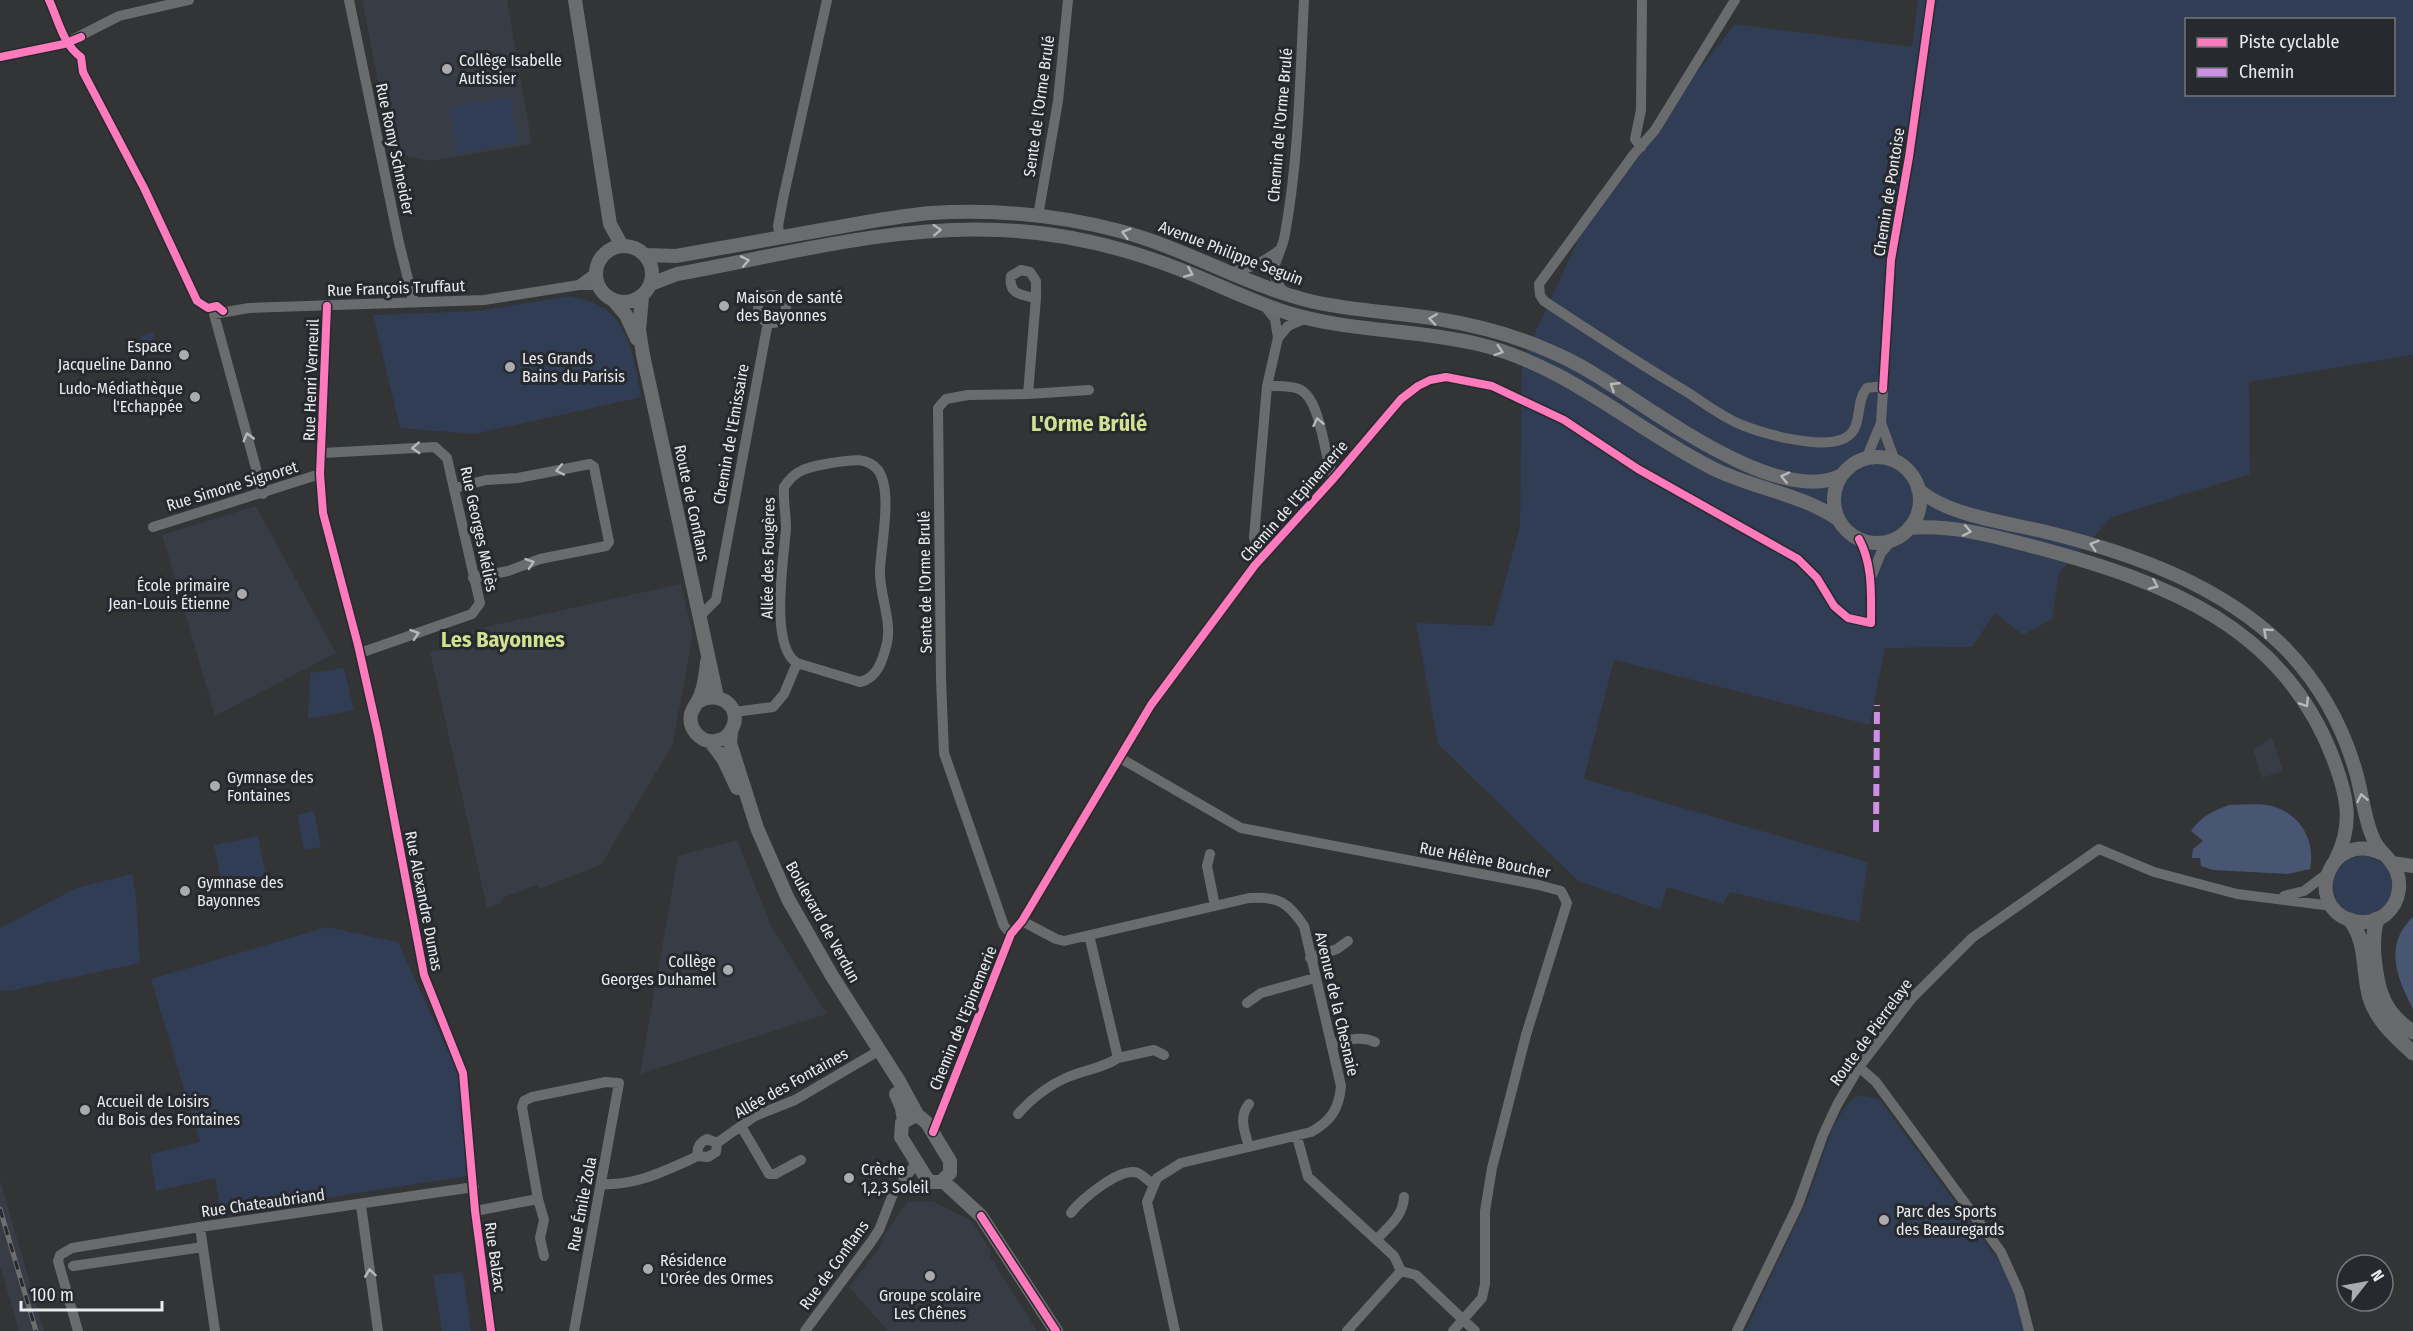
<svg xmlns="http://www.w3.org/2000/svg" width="2413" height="1331" viewBox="0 0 2413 1331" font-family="'Fira Sans Condensed',sans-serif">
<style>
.built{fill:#373c45}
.green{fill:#313c55;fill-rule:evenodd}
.water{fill:#485573}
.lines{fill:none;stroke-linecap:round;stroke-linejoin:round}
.minor{stroke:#6a6b6d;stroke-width:10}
.major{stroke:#6b6c6d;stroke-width:14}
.highway{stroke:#686a6c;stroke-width:15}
.rail-casing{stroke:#6e6e6f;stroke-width:5}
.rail{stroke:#26292e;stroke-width:3;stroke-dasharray:9;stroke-linecap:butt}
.quiet{stroke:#ce8fe9;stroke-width:6;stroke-dasharray:12 6;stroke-linecap:butt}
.cycleway-casing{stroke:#26292e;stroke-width:11}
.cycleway{stroke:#fd7abc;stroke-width:8}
.oneway{stroke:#b7b8ba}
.oneway2{stroke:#b6b8ba}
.poi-dot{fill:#a9abae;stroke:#26292e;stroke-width:2}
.labels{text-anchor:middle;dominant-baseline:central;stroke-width:6;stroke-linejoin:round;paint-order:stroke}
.poi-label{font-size:16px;fill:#e9ebee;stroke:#26292e;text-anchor:start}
.street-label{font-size:16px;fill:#e9ebee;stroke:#26292e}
.district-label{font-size:22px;font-weight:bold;fill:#d3df92;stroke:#26292e}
</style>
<rect width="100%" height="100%" fill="#323436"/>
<!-- built -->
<path class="built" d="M362,0H507L532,144L430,161L392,153Z
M256,506L336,653L215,716L162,535Z
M681,584L693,635L673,744L601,865L539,889L537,885L502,898V903L487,908L430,652L474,643L471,630Z
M2272,737L2283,771L2262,778L2253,750Z
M737,840L771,926L827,1014L640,1074L678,856Z
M0,1180L44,1331H19L0,1266Z
M908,1201L934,1202L972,1221L991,1251L990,1256L1037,1331H888L849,1287L882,1244L883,1237Z"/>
<!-- green -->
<path class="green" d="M1918,0H2413V355L2249,382L2250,474L2112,517L2059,573L2052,619L2023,635L1995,613L1972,647L1885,648L1870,725L1614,660L1584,779L1868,862L1859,922L1730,892L1723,904L1667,887L1660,910L1578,881L1438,744L1416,623L1493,626L1520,526L1522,361L1598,197L1735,24L1912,47ZM2186,20H2394V94H2186Z
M510,97L518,143L457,154L449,107Z
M568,296C630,305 630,346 642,397L474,434L400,428L373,315L478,311Z
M153,332L157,350L145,353L140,336Z
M344,668L354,710L308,719L310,673Z
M314,811L321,847L304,850L297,815Z
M258,836L266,875L222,885L214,845Z
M2333 886a30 30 0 1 1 60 0a30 30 0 1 1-60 0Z
M132,874L136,897L140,963L14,990L0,991V928L76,888Z
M327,927L398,942L458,1073L468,1176L221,1214L215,1178L156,1191L150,1154L200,1142L151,979Z
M1861,1095L1879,1099L2000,1262L2011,1281L2026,1331H1745L1807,1200L1832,1129L1844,1108L1853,1099Z
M463,1272L471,1331H442L433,1275Z"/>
<!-- water -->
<path class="water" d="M2229,805C2242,805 2258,803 2272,806C2300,814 2316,840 2310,869L2288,874L2213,870L2201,866L2200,858H2192L2193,849L2203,841L2191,831C2201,816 2213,811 2229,805Z
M2413,917V1009C2397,978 2383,945 2413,917Z"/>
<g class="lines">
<!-- minor -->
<path class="minor" d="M349,0L399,243L414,303
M1735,0L1655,130L1634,154L1539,284L1540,295L1544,301C1591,332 1638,363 1687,392C1704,403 1722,417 1742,425C1764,434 1816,448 1840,440C1866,432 1853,404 1867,388L1883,386
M0,57L64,44L119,16L189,0
M1641,147L1635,139L1641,110L1642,0
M1038,216L1058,101L1068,0
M780,237L778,226L783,199L827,0
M1228,271C1248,270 1263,263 1278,251
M579,285L595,273
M1285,293C1263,269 1281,259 1285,234C1299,157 1300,78 1304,0
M758 309a14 14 0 1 1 28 0a14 14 0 1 1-28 0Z
M1263,304L1275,319L1278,338L1267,386L1254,537L1257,549L1264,554
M327,306L320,474L323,513L358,645L378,734L424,975L463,1073L475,1211L491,1331
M1278,338L1288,326L1307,318
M1267,386C1276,386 1290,385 1299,389C1322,399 1323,456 1334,478
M1028,394L1089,390
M1881,423L1895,461
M322,453L435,447L447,458L480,603L472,614L360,653
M1866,459L1881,423L1891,260L1909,157L1931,0
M455,488L486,480L518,478L590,464L594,467L609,542L606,546L540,559L508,571L473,578
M263,494L214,314L249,308L484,300L579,285H597
M153,527L320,474
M1872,575L1881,553L1892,540
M700,616L716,600L768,322
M734,712L773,707L784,694L797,663C769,646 784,558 786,528C786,514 783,501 784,487C796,468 810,467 831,463C847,461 865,455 878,470C893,490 881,545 880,570C879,594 892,620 887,643C883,659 878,678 860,682L797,663
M1120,758L1241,828L1539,885L1561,891L1567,903L1526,1035L1492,1168L1485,1211V1284L1482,1298L1453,1331
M1210,854L1207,866L1215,906
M2284,896L2304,891L2328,873
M1022,921L1056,939L1064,941L1249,898C1278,896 1288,902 1304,926L1341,1086C1339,1109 1331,1121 1311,1132L1181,1163L1157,1178L1147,1202L1175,1331
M1011,934L1004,926L944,753L941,679L938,408L946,399L968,395L1028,394L1036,298V281L1030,272L1021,270L1011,276C1008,294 1021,295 1036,298
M1310,958L1337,949L1348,941
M1247,1003L1261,993L1315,978
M1332,1044C1346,1041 1361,1035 1375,1042
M1118,1058L1154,1050L1164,1055
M1859,1067L1876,1082L2001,1252L2019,1292L2029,1331
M1249,1104C1238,1117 1245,1132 1249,1147
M1018,1114C1032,1098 1049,1085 1068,1077C1085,1070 1103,1068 1118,1058L1089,935
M741,1126L769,1174H775L801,1160
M933,1132L1011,934L1022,921L1151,705L1255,565L1334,478L1401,399L1418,386L1430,380L1446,377L1492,386L1564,420L1638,469L1798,559L1817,578L1834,606L1848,618L1871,623C1871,594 1873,565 1859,539
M1297,1137L1308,1177L1394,1256L1401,1271L1347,1331
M707,1139L717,1143L716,1152L708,1157L698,1156C696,1148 700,1142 707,1139Z
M717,1143L755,1116L795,1100L880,1050
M601,1184C636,1186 667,1170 698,1156
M538,1199L544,1220L540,1238L544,1256
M361,1205L378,1331
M475,1211L538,1199L522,1107L524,1101L532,1097L606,1082L619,1083L574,1331
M1071,1213C1080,1200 1121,1166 1138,1173C1143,1175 1148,1181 1153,1184
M200,1227L215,1331
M1377,1239C1389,1226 1403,1216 1404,1197
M73,1266L203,1247
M1401,1271L1416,1275L1475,1331
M78,1331L58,1261L60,1255L72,1248L200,1227L474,1187
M805,1331L871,1242L879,1230L893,1194L917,1162
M1737,1331L1798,1205L1823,1135L1837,1105L1859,1067L1912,998L1972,938L2099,849L2154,872L2237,894L2332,906"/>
<!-- major -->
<path class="major" d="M575,0L610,224L622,246
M596 274a28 28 0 1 1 56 0a28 28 0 1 1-56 0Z
M645,255L676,256C729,247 781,237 833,228C866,222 898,216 931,213C994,209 1059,215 1120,231C1185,248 1245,285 1310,301C1352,311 1396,312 1438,319C1475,325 1510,334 1545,349C1562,356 1578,364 1594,374C1648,406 1779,509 1842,475
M651,284L677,274C783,255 891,225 999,230C1061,232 1122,247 1179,269C1215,283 1250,301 1288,313C1350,332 1418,329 1482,345C1571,368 1634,429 1714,469C1755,489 1802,494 1839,520
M642,297L639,330L643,355L717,697
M614,301L626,315L637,339
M1834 500a43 43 0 1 1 86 0a43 43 0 1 1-86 0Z
M1918,489C1947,516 2011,523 2050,533C2134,554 2221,585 2284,647C2319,683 2344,728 2357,776C2362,795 2364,815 2371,833C2377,850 2382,850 2391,862C2404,878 2401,902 2385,915C2375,922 2362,924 2350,920C2303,904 2330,830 2381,853
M1909,528C1954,524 1996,537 2039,548C2165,582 2283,626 2333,758C2347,795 2354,823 2336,859
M698,702C719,688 746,709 730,732C727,737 721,740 715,741C700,743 688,728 691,714C693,707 699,701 701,694C705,683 706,673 707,662
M731,732L730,743L757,828L788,899L832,976L899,1081L918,1116
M710,741L724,760L737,788
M2392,863L2413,866
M896,1094L902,1108L904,1121
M914,1116L920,1117L927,1123L950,1161V1173L941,1182H932L927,1179L901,1137L902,1123Z
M943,1181L981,1216L1056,1331"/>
<!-- highway -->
<path class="highway" d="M2377,919C2373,932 2373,943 2374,956C2377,990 2383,1013 2413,1032
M2350,920C2368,943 2362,971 2370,998C2377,1021 2396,1037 2413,1053"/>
<defs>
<path id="rail" d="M0,1209L36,1331"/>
</defs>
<!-- rail casing -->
<use href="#rail" class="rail-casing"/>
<!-- rail -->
<use href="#rail" class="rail"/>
<!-- quiet -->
<path class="quiet" d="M1876,832L1877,705"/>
<defs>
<path id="cycleway" d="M49,0C58,19 63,45 81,57L83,72L144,188L197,301L208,308L217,306L223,311
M0,57L64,44L81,37
M327,306L320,474L323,513L358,645L378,734L424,975L463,1073L475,1211L491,1331
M1883,389L1891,260L1909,157L1931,0
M933,1132L1011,934L1022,921L1151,705L1255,565L1334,478L1401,399L1418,386L1430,380L1446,377L1492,386L1564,420L1638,469L1798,559L1817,578L1834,606L1848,618L1871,623C1871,594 1873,565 1859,539
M981,1216L1056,1331"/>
</defs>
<!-- cycleway casing -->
<use href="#cycleway" class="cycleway-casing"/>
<!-- cycleway -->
<use href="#cycleway" class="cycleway"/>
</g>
<!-- one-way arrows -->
<defs><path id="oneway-chevron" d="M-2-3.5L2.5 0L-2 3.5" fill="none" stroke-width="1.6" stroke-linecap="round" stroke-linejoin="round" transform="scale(1.5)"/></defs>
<g class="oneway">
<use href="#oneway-chevron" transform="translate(937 230) rotate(-3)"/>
<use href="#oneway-chevron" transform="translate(1126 233) rotate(-164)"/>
<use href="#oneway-chevron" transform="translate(745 261) rotate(-11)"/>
<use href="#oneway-chevron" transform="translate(1189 273) rotate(23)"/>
<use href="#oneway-chevron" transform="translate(1433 319) rotate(-172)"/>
<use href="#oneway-chevron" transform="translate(1499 351) rotate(18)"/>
<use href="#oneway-chevron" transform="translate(1614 386) rotate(-147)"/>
<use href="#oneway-chevron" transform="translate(1785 477) rotate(-167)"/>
<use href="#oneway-chevron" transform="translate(1967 531) rotate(11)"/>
<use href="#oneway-chevron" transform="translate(2094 545) rotate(-163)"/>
<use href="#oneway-chevron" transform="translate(2154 585) rotate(23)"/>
<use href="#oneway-chevron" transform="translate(2267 632) rotate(-139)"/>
<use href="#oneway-chevron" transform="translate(2305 703) rotate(57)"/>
<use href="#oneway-chevron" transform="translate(2362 798) rotate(-102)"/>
</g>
<g class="oneway2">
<use href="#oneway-chevron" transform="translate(1318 422) rotate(-102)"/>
<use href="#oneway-chevron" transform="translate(248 437) rotate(-105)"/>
<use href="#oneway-chevron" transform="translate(416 448) rotate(177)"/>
<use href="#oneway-chevron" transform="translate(560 470) rotate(169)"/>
<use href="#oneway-chevron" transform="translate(530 563) rotate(-19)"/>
<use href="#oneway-chevron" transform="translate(415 634) rotate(-19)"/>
<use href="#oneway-chevron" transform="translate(370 1273) rotate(-98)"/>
</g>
<!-- markers -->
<g class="poi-dot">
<circle cx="447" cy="69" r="6"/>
<circle cx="724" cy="306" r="6"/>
<circle cx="184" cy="355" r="6"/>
<circle cx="510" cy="367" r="6"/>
<circle cx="195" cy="397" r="6"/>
<circle cx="242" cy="594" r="6"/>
<circle cx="215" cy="786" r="6"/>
<circle cx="185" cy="891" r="6"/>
<circle cx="728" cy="970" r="6"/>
<circle cx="85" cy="1110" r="6"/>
<circle cx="849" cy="1178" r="6"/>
<circle cx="1884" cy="1220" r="6"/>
<circle cx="648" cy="1269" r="6"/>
<circle cx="930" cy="1276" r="6"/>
</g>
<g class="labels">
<!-- poi labels -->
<g class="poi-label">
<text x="459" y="60">Collège Isabelle<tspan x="459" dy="18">Autissier</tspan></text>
<text x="736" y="297">Maison de santé<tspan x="736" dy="18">des Bayonnes</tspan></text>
<text x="172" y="346" text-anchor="end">Espace<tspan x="172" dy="18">Jacqueline Danno</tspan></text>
<text x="522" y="358">Les Grands<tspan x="522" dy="18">Bains du Parisis</tspan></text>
<text x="183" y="388" text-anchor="end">Ludo-Médiathèque<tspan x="183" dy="18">l'Echappée</tspan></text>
<text x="230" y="585" text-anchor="end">École primaire<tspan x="230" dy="18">Jean-Louis Étienne</tspan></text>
<text x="227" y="777">Gymnase des<tspan x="227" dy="18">Fontaines</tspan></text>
<text x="197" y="882">Gymnase des<tspan x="197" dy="18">Bayonnes</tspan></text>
<text x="716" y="961" text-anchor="end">Collège<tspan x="716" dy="18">Georges Duhamel</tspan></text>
<text x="97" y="1101">Accueil de Loisirs<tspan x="97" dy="18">du Bois des Fontaines</tspan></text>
<text x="861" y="1169">Crèche<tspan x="861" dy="18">1,2,3 Soleil</tspan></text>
<text x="1896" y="1211">Parc des Sports<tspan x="1896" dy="18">des Beauregards</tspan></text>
<text x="660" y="1260">Résidence<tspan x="660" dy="18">L'Orée des Ormes</tspan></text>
<text x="930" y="1295" text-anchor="middle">Groupe scolaire<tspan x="930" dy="18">Les Chênes</tspan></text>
</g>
<!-- street labels -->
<g class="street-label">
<text transform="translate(1039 106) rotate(-82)">Sente de l'Orme Brulé</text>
<text transform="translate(1280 125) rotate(-85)">Chemin de l'Orme Brulé</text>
<text transform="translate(395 149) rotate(78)">Rue Romy Schneider</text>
<text transform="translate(1889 192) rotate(-81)">Chemin de Pontoise</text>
<text transform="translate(1231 253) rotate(21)">Avenue Philippe Seguin</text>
<text transform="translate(396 288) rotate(-2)">Rue François Truffaut</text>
<text transform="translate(311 380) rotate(-88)">Rue Henri Verneuil</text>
<text transform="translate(731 434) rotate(-80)">Chemin de l'Emissaire</text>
<text transform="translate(232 486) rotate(-17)">Rue Simone Signoret</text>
<text transform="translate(1294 501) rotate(-49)">Chemin de l'Epinemerie</text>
<text transform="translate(692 503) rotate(78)">Route de Conflans</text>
<text transform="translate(479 529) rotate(78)">Rue Georges Méliès</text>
<text transform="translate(768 558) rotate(-89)">Allée des Fougères</text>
<text transform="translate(925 582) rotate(-91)">Sente de l'Orme Brulé</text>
<text transform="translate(1485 860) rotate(11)">Rue Hélène Boucher</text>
<text transform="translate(424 901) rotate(79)">Rue Alexandre Dumas</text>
<text transform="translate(823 922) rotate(61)">Boulevard de Verdun</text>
<text transform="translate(1337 1004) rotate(77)">Avenue de la Chesnaie</text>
<text transform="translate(963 1018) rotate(-68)">Chemin de l'Epinemerie</text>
<text transform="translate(1871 1032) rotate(-54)">Route de Pierrelaye</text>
<text transform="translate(791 1083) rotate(-29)">Allée des Fontaines</text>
<text transform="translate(263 1203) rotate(-8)">Rue Chateaubriand</text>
<text transform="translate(582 1204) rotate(-79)">Rue Émile Zola</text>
<text transform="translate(495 1257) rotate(82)">Rue Balzac</text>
<text transform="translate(834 1265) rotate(-54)">Rue de Conflans</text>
</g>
<!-- district labels -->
<g class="district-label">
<text x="1089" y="423">L'Orme Brûlé</text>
<text x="503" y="639">Les Bayonnes</text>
</g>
</g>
<!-- legend -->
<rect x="2185" y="18" width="210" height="78" fill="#26292e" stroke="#74777b" stroke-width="1.5"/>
<rect x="2197" y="38" width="30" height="9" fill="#fd7abc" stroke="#74777b" stroke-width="1.5"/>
<text x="2239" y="48" font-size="18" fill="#e9ebee">Piste cyclable</text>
<rect x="2197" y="68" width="30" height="9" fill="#ce8fe9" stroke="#74777b" stroke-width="1.5"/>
<text x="2239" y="78" font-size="18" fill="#e9ebee">Chemin</text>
<!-- north arrow -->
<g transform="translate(2365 1283) rotate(59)"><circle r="28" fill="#26292e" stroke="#74777b" stroke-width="1.5"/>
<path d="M0-4.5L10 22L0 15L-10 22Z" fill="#a9abae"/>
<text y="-9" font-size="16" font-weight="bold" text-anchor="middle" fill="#e9ebee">N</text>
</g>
<!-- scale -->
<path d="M21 1301v9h141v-9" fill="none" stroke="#e9ebee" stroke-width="3"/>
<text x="30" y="1301" font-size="18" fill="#e9ebee" stroke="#26292e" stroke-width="4.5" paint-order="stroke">100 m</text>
</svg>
